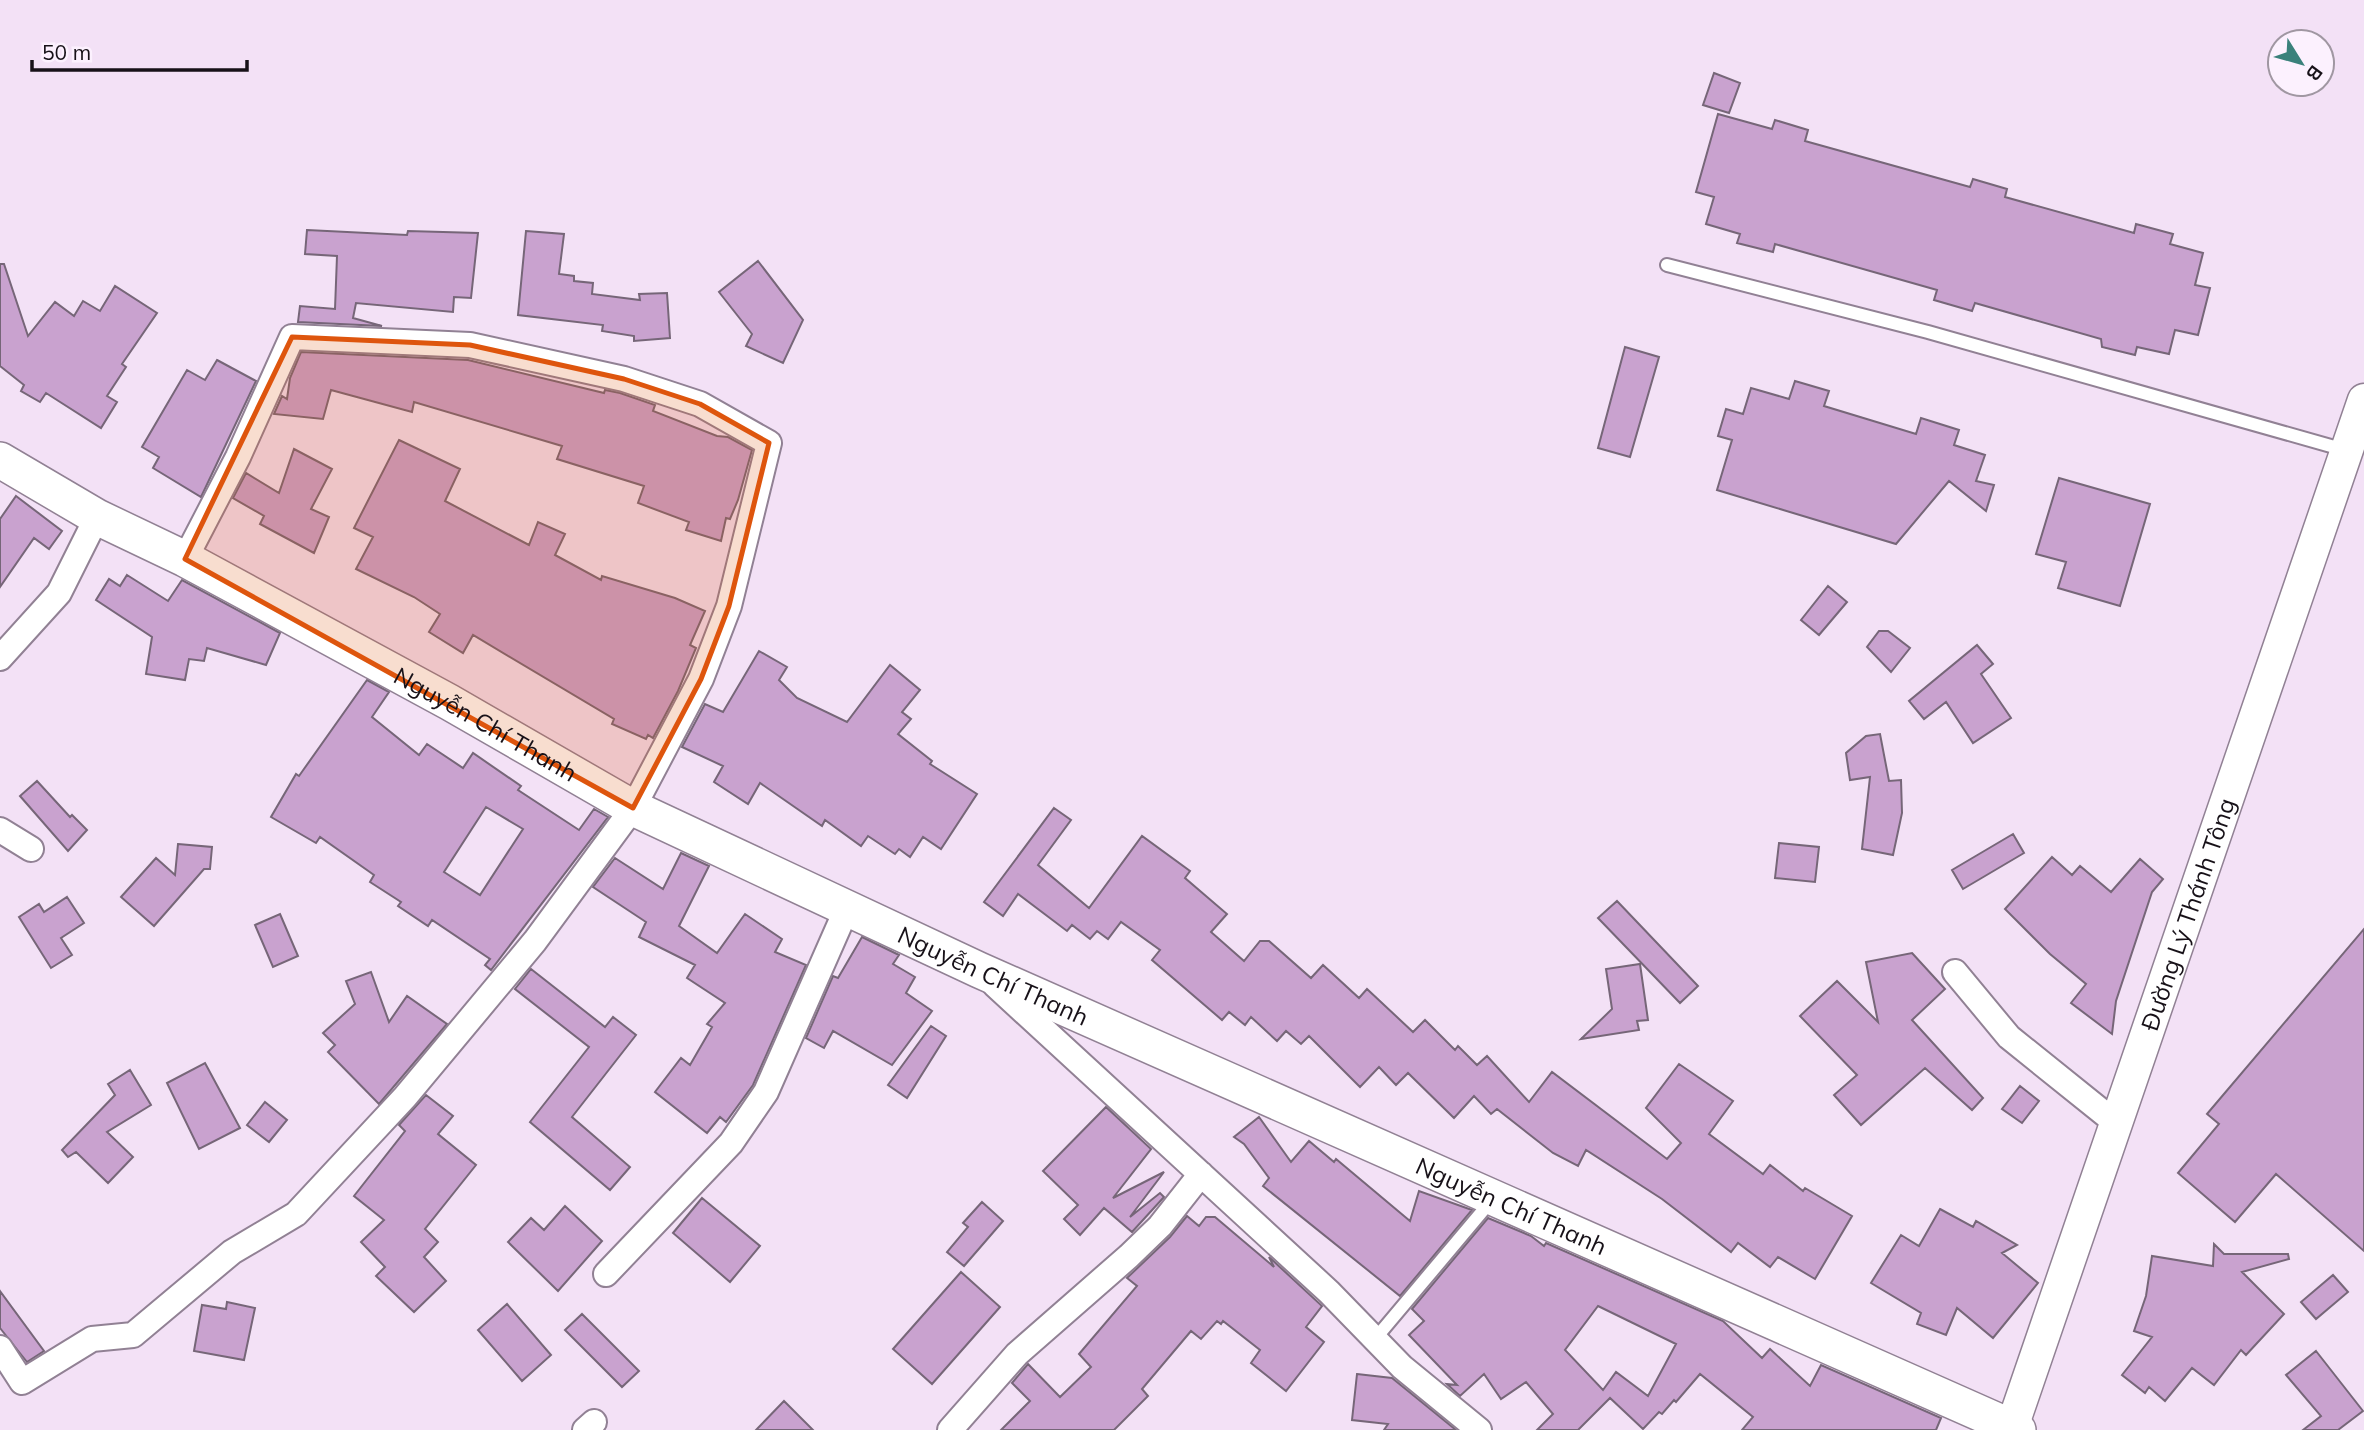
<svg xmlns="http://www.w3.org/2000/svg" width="2364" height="1430" viewBox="0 0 2364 1430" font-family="Mulish,sans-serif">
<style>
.building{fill:#c9a2cf;stroke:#766678;stroke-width:2;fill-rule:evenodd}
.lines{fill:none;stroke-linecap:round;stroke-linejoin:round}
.service-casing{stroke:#918194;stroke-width:16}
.minor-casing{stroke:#918194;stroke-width:28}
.tertiary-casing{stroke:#918194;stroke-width:35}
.secondary-casing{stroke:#918194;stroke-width:38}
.service{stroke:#fff;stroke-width:12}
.minor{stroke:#fff;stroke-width:24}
.tertiary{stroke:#fff;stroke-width:32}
.secondary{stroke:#fff;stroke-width:35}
.marked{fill:#de550d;fill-opacity:0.2;stroke:#de550d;stroke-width:5;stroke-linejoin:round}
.labels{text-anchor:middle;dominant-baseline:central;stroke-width:7;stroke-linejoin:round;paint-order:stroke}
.street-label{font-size:24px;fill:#171118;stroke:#fcf1fe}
</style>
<rect width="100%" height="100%" fill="#f3e1f6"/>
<!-- building -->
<path class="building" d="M1714,73L1740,83L1729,113L1703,105Z
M1718,114L1772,129L1775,120L1808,130L1805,141L1970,187L1973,179L2007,189L2005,197L2134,233L2136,224L2173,234L2170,244L2203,253L2195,285L2210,288L2198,335L2175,330L2169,354L2137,347L2135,355L2102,347L2101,339L1975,303L1972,311L1934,300L1937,290L1775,244L1773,252L1737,243L1740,234L1706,224L1714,197L1696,192Z
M307,230L407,235L408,231L478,233L471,298L454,297L453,312L356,303L353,318L382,326L298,322L300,306L335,309L337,256L305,254Z
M526,231L564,234L559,274L574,276V281L593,283L592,294L640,300L639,294L667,293L670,338L634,341V336L602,331L603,325L518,315Z
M758,261L803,320L783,363L746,346L752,334L719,292Z
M0,264H4L28,336L55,302L74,316L83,301L100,311L115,286L157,313L122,364L126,367L107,396L117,402L101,428L46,393L40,402L21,391L24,385L0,366Z
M1625,347L1659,357L1630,457L1598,448Z
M301,352L468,360L604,393L605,390L620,393L655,405L653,411L717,436L728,437L752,450L738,500L730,519L726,518L721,541L686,530L689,522L638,503L644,486L557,459L562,446L414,402L412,412L331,390L323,419L274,414L282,396L287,399L290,378Z
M217,360L256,381L201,497L153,468L159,457L142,447L187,370L205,380Z
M1795,381L1829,391L1824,406L1916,434L1921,418L1959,430L1954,445L1985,455L1976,481L1994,485L1986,511L1949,481L1896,544L1717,490L1732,440L1718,436L1726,409L1743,414L1751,388L1789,399Z
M399,440L460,469L445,501L529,545L538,522L565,534L555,555L601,580L602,576L675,598L705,611L690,645L696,648L678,691L653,738L648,735L646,739L612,724L614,719L473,635L463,653L429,632L440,614L414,597L356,569L373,537L354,528Z
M294,449L332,469L311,509L329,517L314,553L260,524L264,516L233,498L246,473L279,493Z
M2059,478L2150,504L2120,606L2058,588L2066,562L2036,554Z
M16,496L62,531L49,549L34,538L0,587V519Z
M127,575L168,601L182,580L280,633L266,665L207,648L204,661L189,659L185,680L146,674L152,637L96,600L109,579L120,586Z
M1828,586L1847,602L1819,635L1801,620Z
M1879,631H1888L1910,648L1891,672L1867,647Z
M1977,645L1993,664L1981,674L2011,718L1973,743L1946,702L1924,719L1909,701Z
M759,651L787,667L779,680L797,698L847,722L890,665L920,690L902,712L911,719L898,734L932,761L930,764L977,794L941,849L923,837L910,857L899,849L895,854L868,836L861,846L825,820L822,826L760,783L748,804L714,782L723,766L682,747L705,704L723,712Z
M367,680L389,692L372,717L419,755L427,744L463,768L473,753L521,786L518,790L579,830L594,809L608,817L491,970L485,965L490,959L432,920L428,926L398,906L401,902L370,882L374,875L320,837L316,843L271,817L296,774L299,776ZM486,807L523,829L480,895L444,872Z
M1880,734L1889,781L1901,780L1902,813L1893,855L1862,849L1870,777L1850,780L1846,753L1866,736Z
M37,781L70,817L72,815L87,830L68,851L20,796Z
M1054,808L1071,820L1038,865L1089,908L1142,836L1190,871L1185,878L1227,914L1211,932L1244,961L1260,941H1269L1311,978L1323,965L1359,998L1367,989L1413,1032L1425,1020L1455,1050L1458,1046L1477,1065L1487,1056L1529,1102L1552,1072L1667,1159L1681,1143L1646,1108L1679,1064L1733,1101L1709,1134L1763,1174L1770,1165L1803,1191L1805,1188L1852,1216L1815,1279L1778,1257L1770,1267L1738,1243L1731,1252L1662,1199L1586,1150L1578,1166L1553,1153L1497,1109L1491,1114L1474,1096L1454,1118L1408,1073L1396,1085L1379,1067L1360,1087L1309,1036L1301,1044L1286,1031L1277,1041L1251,1017L1245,1025L1229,1012L1222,1020L1152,960L1160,950L1121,922L1108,939L1097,931L1090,939L1072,925L1067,931L1018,894L1003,916L984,902Z
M2013,834L2024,853L1963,889L1952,870Z
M1779,843L1819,847L1815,882L1775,878Z
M178,844L212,847L210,869H204L154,926L121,897L156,858L175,875Z
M681,853L709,866L679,926L717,953L745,914L782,939L775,952L806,965L753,1085L726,1122L720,1117L707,1133L655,1092L681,1058L690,1065L712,1027L707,1024L725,1003L687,978L695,965L639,937L646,922L593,887L615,858L663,889Z
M2052,857L2072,875L2080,866L2111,892L2140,859L2163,879L2152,892L2116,1001L2112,1034L2071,1003L2086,984L2050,954L2005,909Z
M67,897L84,923L61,938L72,955L51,968L19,917L39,904L44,912Z
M1617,901L1698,986L1680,1003L1598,918Z
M280,914L298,956L273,967L255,925Z
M2364,929V1251L2276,1174L2235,1222L2178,1173L2219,1124L2207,1114Z
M862,937L899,955L893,964L915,977L906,993L932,1011L892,1065L833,1031L824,1048L806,1038L833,976L838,978Z
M1912,953L1945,989L1912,1020L1983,1098L1972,1110L1925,1068L1861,1125L1834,1095L1857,1075L1800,1016L1837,981L1878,1022L1866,962Z
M1640,964L1648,1020L1637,1021L1639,1030L1581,1039L1612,1009L1606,969Z
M531,969L605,1027L613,1017L636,1035L572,1117L630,1167L610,1190L530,1122L589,1047L515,989Z
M371,972L389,1022L407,996L447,1024L379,1104L328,1052L335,1045L323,1033L355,1004L346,981Z
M931,1026L946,1036L907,1098L888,1085Z
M205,1063L240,1128L199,1149L167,1083Z
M130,1070L151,1105L107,1132L133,1157L108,1183L76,1152L68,1157L62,1150L115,1095L108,1084Z
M2020,1086L2039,1101L2022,1123L2002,1109Z
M426,1095L453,1116L438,1134L476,1165L425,1229L438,1242L424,1257L446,1281L414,1312L376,1276L385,1267L361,1242L384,1220L354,1196L405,1131L399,1125Z
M265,1102L287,1120L269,1142L247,1125Z
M1106,1107L1151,1149L1113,1198L1164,1172L1130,1217L1160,1193L1164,1197L1132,1232L1104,1208L1080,1235L1064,1219L1078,1205L1043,1171Z
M1259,1117L1291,1162L1309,1141L1334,1162L1336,1159L1410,1221L1419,1191L1472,1210L1400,1296L1263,1186L1269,1178L1244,1144L1234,1137Z
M702,1198L760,1246L730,1282L673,1233Z
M982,1202L1003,1221L964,1266L947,1252L968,1227L963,1223Z
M565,1206L602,1241L558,1291L508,1242L531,1218L544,1230Z
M1940,1209L1973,1227L1976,1221L2017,1245L2002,1253L2038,1283L1993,1338L1957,1308L1946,1335L1917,1324L1921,1313L1871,1283L1901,1235L1919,1246Z
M1187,1216L1199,1226L1206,1217H1215L1274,1267L1269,1257L1322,1306L1306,1327L1324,1342L1286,1391L1251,1363L1260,1350L1223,1321L1221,1324L1217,1321L1201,1339L1191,1331L1142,1389L1148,1396L1114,1430H1001L1030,1401L1012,1383L1028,1364L1060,1397L1091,1367L1079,1354L1137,1286L1127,1278L1170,1237Z
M1488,1218L1531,1236L1544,1246L1546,1243L1723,1321L1762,1358L1770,1349L1810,1386L1821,1365L1941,1418L1936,1430H1742L1753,1417L1700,1374L1676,1402L1674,1400L1662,1414L1659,1412L1643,1429L1610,1398L1578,1430H1537L1553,1414L1526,1382L1501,1399L1484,1374L1460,1396L1447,1384L1457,1385L1409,1335L1424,1321L1412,1309ZM1598,1306L1676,1344L1648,1396L1616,1372L1603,1390L1565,1350Z
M2214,1244L2224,1254H2288L2289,1259L2242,1272L2284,1314L2246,1355L2241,1350L2214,1385L2192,1368L2165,1401L2149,1387L2145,1393L2122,1375L2152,1337L2134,1331L2146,1296L2152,1256L2213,1266Z
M961,1272L1000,1307L932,1384L893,1349Z
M2333,1275L2348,1292L2316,1319L2301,1302Z
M0,1291L44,1351L27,1362L0,1328Z
M227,1302L255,1308L244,1360L194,1351L202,1305L226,1309Z
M507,1304L551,1355L522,1381L478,1330Z
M582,1314L639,1371L622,1387L565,1330Z
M2316,1351L2363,1411L2338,1430H2303L2321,1416L2286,1375Z
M1357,1374L1392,1378L1456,1430H1384L1388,1424L1352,1420Z
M784,1401L813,1430H756Z"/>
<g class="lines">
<defs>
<path id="service" d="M1667,265L1928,332L2345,450
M1375,1339L1491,1201"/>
<path id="minor" d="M0,658L59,593L97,517
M0,830L31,849
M1955,972L2009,1037L2116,1123
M995,985L1329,1292L1402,1367L1479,1430
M606,1274L731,1143L766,1092L847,908
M0,1348L22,1382L92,1339L133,1335L232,1252L296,1214L405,1097L535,941L633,808L701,679L729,606L769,443L700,404L624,379L470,345L292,337L238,457L185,559
M585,1430L594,1422
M950,1430L1017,1354L1129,1256L1160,1226L1201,1174"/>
<g id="tertiary">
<path id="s1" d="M2012,1427L2364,400"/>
</g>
<g id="secondary">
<path id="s2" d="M0,460L97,517L185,559L449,702L633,808L979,970L2018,1430"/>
</g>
</defs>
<!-- service casing -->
<use href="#service" class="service-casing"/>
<!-- minor casing -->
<use href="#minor" class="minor-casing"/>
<!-- tertiary casing -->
<use href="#tertiary" class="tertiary-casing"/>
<!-- secondary casing -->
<use href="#secondary" class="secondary-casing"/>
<!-- service -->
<use href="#service" class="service"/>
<!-- minor -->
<use href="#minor" class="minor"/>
<!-- tertiary -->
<use href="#tertiary" class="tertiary"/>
<!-- secondary -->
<use href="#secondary" class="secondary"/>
</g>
<!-- marked area -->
<path class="marked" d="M292,337L470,345L624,379L700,404L769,443L729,606L701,679L633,808L185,559Z"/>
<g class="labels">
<!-- street labels -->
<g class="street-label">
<text stroke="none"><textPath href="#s2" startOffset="553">Nguyễn Chí Thanh</textPath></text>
<text stroke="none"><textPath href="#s1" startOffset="542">Đường Lý Thánh Tông</textPath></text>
<text stroke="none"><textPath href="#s2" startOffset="1120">Nguyễn Chí Thanh</textPath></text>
<text stroke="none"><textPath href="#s2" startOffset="1687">Nguyễn Chí Thanh</textPath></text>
</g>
</g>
<!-- north arrow -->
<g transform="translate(2301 63) rotate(127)"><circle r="33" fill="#fcf1fe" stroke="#a097a2" stroke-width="2"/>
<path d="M0-5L12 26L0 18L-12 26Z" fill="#3a817b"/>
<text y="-10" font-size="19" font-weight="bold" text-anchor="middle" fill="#171118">B</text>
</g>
<!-- scale -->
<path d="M32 60v10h215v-10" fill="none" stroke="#171118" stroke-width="3.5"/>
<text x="42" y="60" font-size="21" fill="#171118" stroke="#fcf1fe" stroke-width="5" paint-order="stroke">50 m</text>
</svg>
